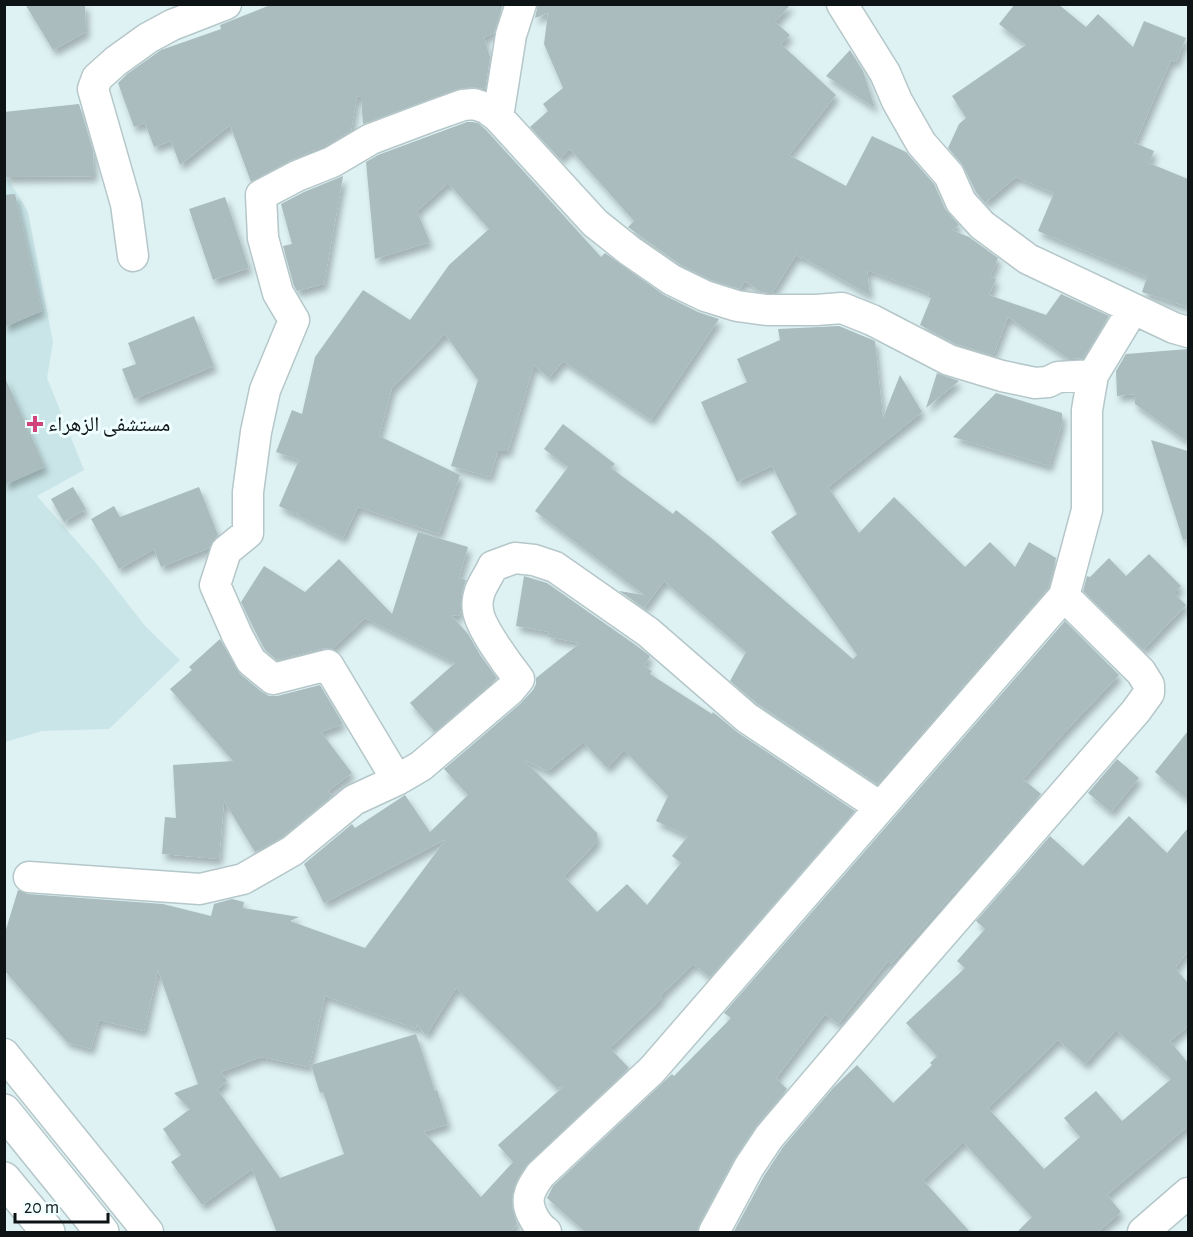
<svg xmlns="http://www.w3.org/2000/svg" width="1193" height="1237" viewBox="0 0 1193 1237" font-family="'Alegreya Sans','Noto Naskh Arabic',sans-serif">
<style>
.built{fill:#c9e5e8}
.building{fill:#aabcbe;fill-rule:evenodd;filter:url(#shadow)}
.lines{fill:none;stroke-linecap:round;stroke-linejoin:round}
.minor-casing{stroke:#b5c7c9;stroke-width:33}
.highway-casing{stroke:#b5c7c9;stroke-width:36}
.minor{stroke:#fff;stroke-width:30}
.highway{stroke:#fff;stroke-width:33}
.poi-dot{fill:#cf447b;stroke:#effeff;stroke-width:2}
.labels{text-anchor:middle;dominant-baseline:central;stroke-width:6;stroke-linejoin:round;paint-order:stroke}
.poi-label{font-size:21px;fill:#0e1415;stroke:#effeff;text-anchor:start}
</style>
<defs>
<filter id="shadow"><feDropShadow dx="3.5" dy="6" stdDeviation="3" flood-color="#0004"/></filter>
</defs>
<rect width="100%" height="100%" fill="#def1f3"/>
<!-- built -->
<path class="built" d="M4,172L28,212L53,342L47,378L84,470L37,496L95,562L146,627L180,660L109,729L42,731L5,742Z"/>
<!-- building -->
<path class="building" d="M25,4H85L86,32L53,50Z
M273,4H503L494,33L484,37L490,57L485,89L473,87L457,89L363,124L361,97L357,96L351,131L324,146L289,161L251,182L230,125L180,165L171,141L154,147L145,123L134,127L118,83L127,74L161,50L221,29L220,25Z
M538,4H791L775,22L790,35L781,44L836,95L789,155L846,186L872,136L906,152L934,184L945,209L959,225L952,230L969,237L998,258L990,277L996,279L989,295L1046,315L1061,294L1109,316L1083,358L1069,359L1008,317L994,353L992,355L956,344L920,325L931,298L928,297L930,293L867,270L870,295L802,257L801,259L796,255L772,293L761,292L745,281L740,289L711,280L681,265L628,227L634,221L570,149L560,159L530,127L548,111L543,104L563,88L544,44L548,13L535,18Z
M1015,4H1058L1086,27L1098,14L1133,47L1144,21L1186,38L1176,62L1171,60L1135,143L1154,151L1149,163L1188,179V307L1142,292L1147,277L1038,231L1054,193L1016,177L985,203L976,192L962,164L948,148L959,124L966,118L952,96L1026,45L999,24Z
M850,50L863,71L875,108L826,76Z
M79,104L93,151L94,176L4,177V112Z
M467,122H472L478,123L486,130L601,257L605,253L664,295L698,312L719,319L651,420L563,361L549,378L534,365L508,451H498L490,477L451,466L478,380L445,334L392,388L379,436L460,475L439,534L358,507L343,538L297,515L299,512L295,514L279,506L299,460L276,452L292,410L302,414L315,357L363,290L410,320L449,265L489,229L448,183L417,211L430,242L375,259L366,162L378,155Z
M343,176L324,284L297,291L294,286L283,246L292,244L281,204L304,192Z
M15,194L42,311L4,327V195Z
M225,197L249,268L213,280L189,209Z
M194,316L214,366L134,399L122,369L136,364L128,343Z
M839,326L875,341L883,418L900,375L922,412L828,487L859,533L894,497L965,567L990,542L1015,567L1029,542L1056,558L1048,588L877,784L758,704L730,681L746,652L664,581L644,608L619,591L644,595L535,511L568,467L544,449L563,424L615,464L611,468L673,514L676,510L715,541L853,659L857,655L771,532L797,514L772,466L737,482L701,402L747,382L737,359L780,340L778,329Z
M1188,349V442L1135,404L1134,394L1117,396L1116,371L1126,354Z
M937,373L959,381L926,408Z
M4,376L45,467L4,485Z
M996,393L1062,413V423L1049,466L953,437Z
M1151,440L1188,451V539L1183,540Z
M73,487L86,509L64,522L51,499Z
M199,487L218,535L209,548L161,567L154,549L119,569L91,519L114,506L120,517Z
M418,532L468,547L459,578L466,580L461,595V610L459,616L451,615L468,634L480,655L497,678L435,732L410,703L455,663L365,618L332,649L324,648L277,660L265,650L253,627L241,602L264,566L305,592L339,559L392,614Z
M1149,554L1181,586L1174,593L1186,605L1143,650L1083,591L1087,576L1090,577L1109,558L1126,576Z
M524,576L547,583L637,646L650,656L644,666L652,671L650,674L712,714L713,712L737,732L855,811L710,977L693,964L660,996L662,998L610,1048L629,1068L526,1166L517,1180L513,1189L512,1207L517,1224L509,1233H277L252,1169L202,1205L171,1162L181,1155L163,1129L190,1109L174,1093L198,1084L158,970L144,1031L99,1020L91,1049L67,1042L4,970V936L18,890L28,894L163,904L211,916L214,904L232,899L244,902L243,908L299,917L290,921L365,948L446,839L324,903L304,864L352,824L355,828L405,795L430,832L468,795L444,769L521,703L533,690L536,684V678L580,643L548,637L549,632L516,626ZM583,742L607,768L624,750L668,796L656,821L688,836L672,856L681,863L647,905L627,884L597,912L564,876L597,842V833L524,760L548,771ZM456,988L557,1088L564,1086L498,1145L513,1162L481,1197L424,1132L448,1124L437,1090L435,1091L416,1034L311,1065L320,1093L323,1092L344,1154L280,1178L217,1089L227,1081L221,1072L261,1057L309,1067L325,996L417,1029L416,1024L426,1035Z
M1065,621L1119,675L1063,734L1023,779L1041,794L891,964L888,961L838,1024L825,1014L776,1078L787,1089L756,1126L735,1157L699,1224L697,1233H586L547,1198L553,1186L672,1074L674,1076L731,1018L724,1013Z
M220,639L240,674L262,692L269,696H277L320,685L343,724L321,732L352,773L328,791L332,796L282,837L255,852L224,801L219,859L162,854L165,817L176,818L173,765L233,761L170,689L192,670L189,667Z
M1188,731V800L1155,772Z
M1117,759L1139,778L1111,812L1088,793Z
M1129,816L1167,853L1188,828V951L1175,968L1188,983V1026L1170,1041L1188,1063V1126L1107,1195L1121,1212L1096,1233H1016L1032,1217L963,1142L923,1180L971,1233H733L764,1176L783,1147L833,1088L857,1065L893,1103L932,1065L930,1063L937,1056L906,1023L965,968L957,961L985,929L976,921L1050,836L1083,866ZM1116,1030L1171,1079L1122,1121L1096,1091L1064,1118L1080,1137L1044,1169L988,1108L1058,1040L1085,1064Z"/>
<g class="lines">
<defs>
<path id="minor" d="M842,4L885,73L897,101L921,143L949,175L961,202L982,225L1028,259L1174,328L1188,332
M498,117L511,35L521,4
M133,256L126,204L93,89L97,78L116,61L148,38L172,25L226,4
M880,807L747,718L648,632L555,567L534,560L515,558L493,566C489,575 483,583 480,591C478,597 477,605 478,610C479,626 508,665 519,679L510,690L421,766L397,780L328,665L273,679L251,661L237,635L215,585L226,551L248,533V492L256,432L265,390L294,320L278,293L263,238L261,195L297,176L332,162L371,139L432,116L463,105L474,104L486,108L498,117L595,223L630,251L672,280L705,296L737,306L767,310H816L842,308L872,320L949,360L1002,376L1035,383L1048,382L1058,377L1093,375L1133,309
M29,877L200,889L243,879L292,851L354,800L397,780
M4,1054L148,1232
M546,1232C535,1224 525,1206 530,1193C532,1186 537,1180 540,1175L652,1070L1064,596L1087,510V410L1093,375
M714,1232L749,1167L769,1137L911,970L1136,711L1149,693V685L1141,672L1064,596
M1143,1232L1188,1193"/>
<path id="highway" d="M4,1111L102,1232
M4,1179L48,1232"/>
</defs>
<!-- minor casing -->
<use href="#minor" class="minor-casing"/>
<!-- highway casing -->
<use href="#highway" class="highway-casing"/>
<!-- minor -->
<use href="#minor" class="minor"/>
<!-- highway -->
<use href="#highway" class="highway"/>
</g>
<!-- markers -->
<path class="poi-dot" d="M32 415h6v6h6v6h-6v6h-6v-6h-6v-6h6z"/>
<g class="labels">
<!-- poi labels -->
<g class="poi-label">
<text x="48" y="424">مستشفى الزهراء</text>
</g>
</g>
<!-- border -->
<rect width="1193" height="1237" fill="none" stroke="#0e1415" stroke-width="12"/>
<!-- scale -->
<path d="M15 1213v9h93v-9" fill="none" stroke="#0e1415" stroke-width="3"/>
<text x="24" y="1213" font-size="18" fill="#0e1415" stroke="#effeff" stroke-width="4.5" paint-order="stroke">20 m</text>
</svg>
